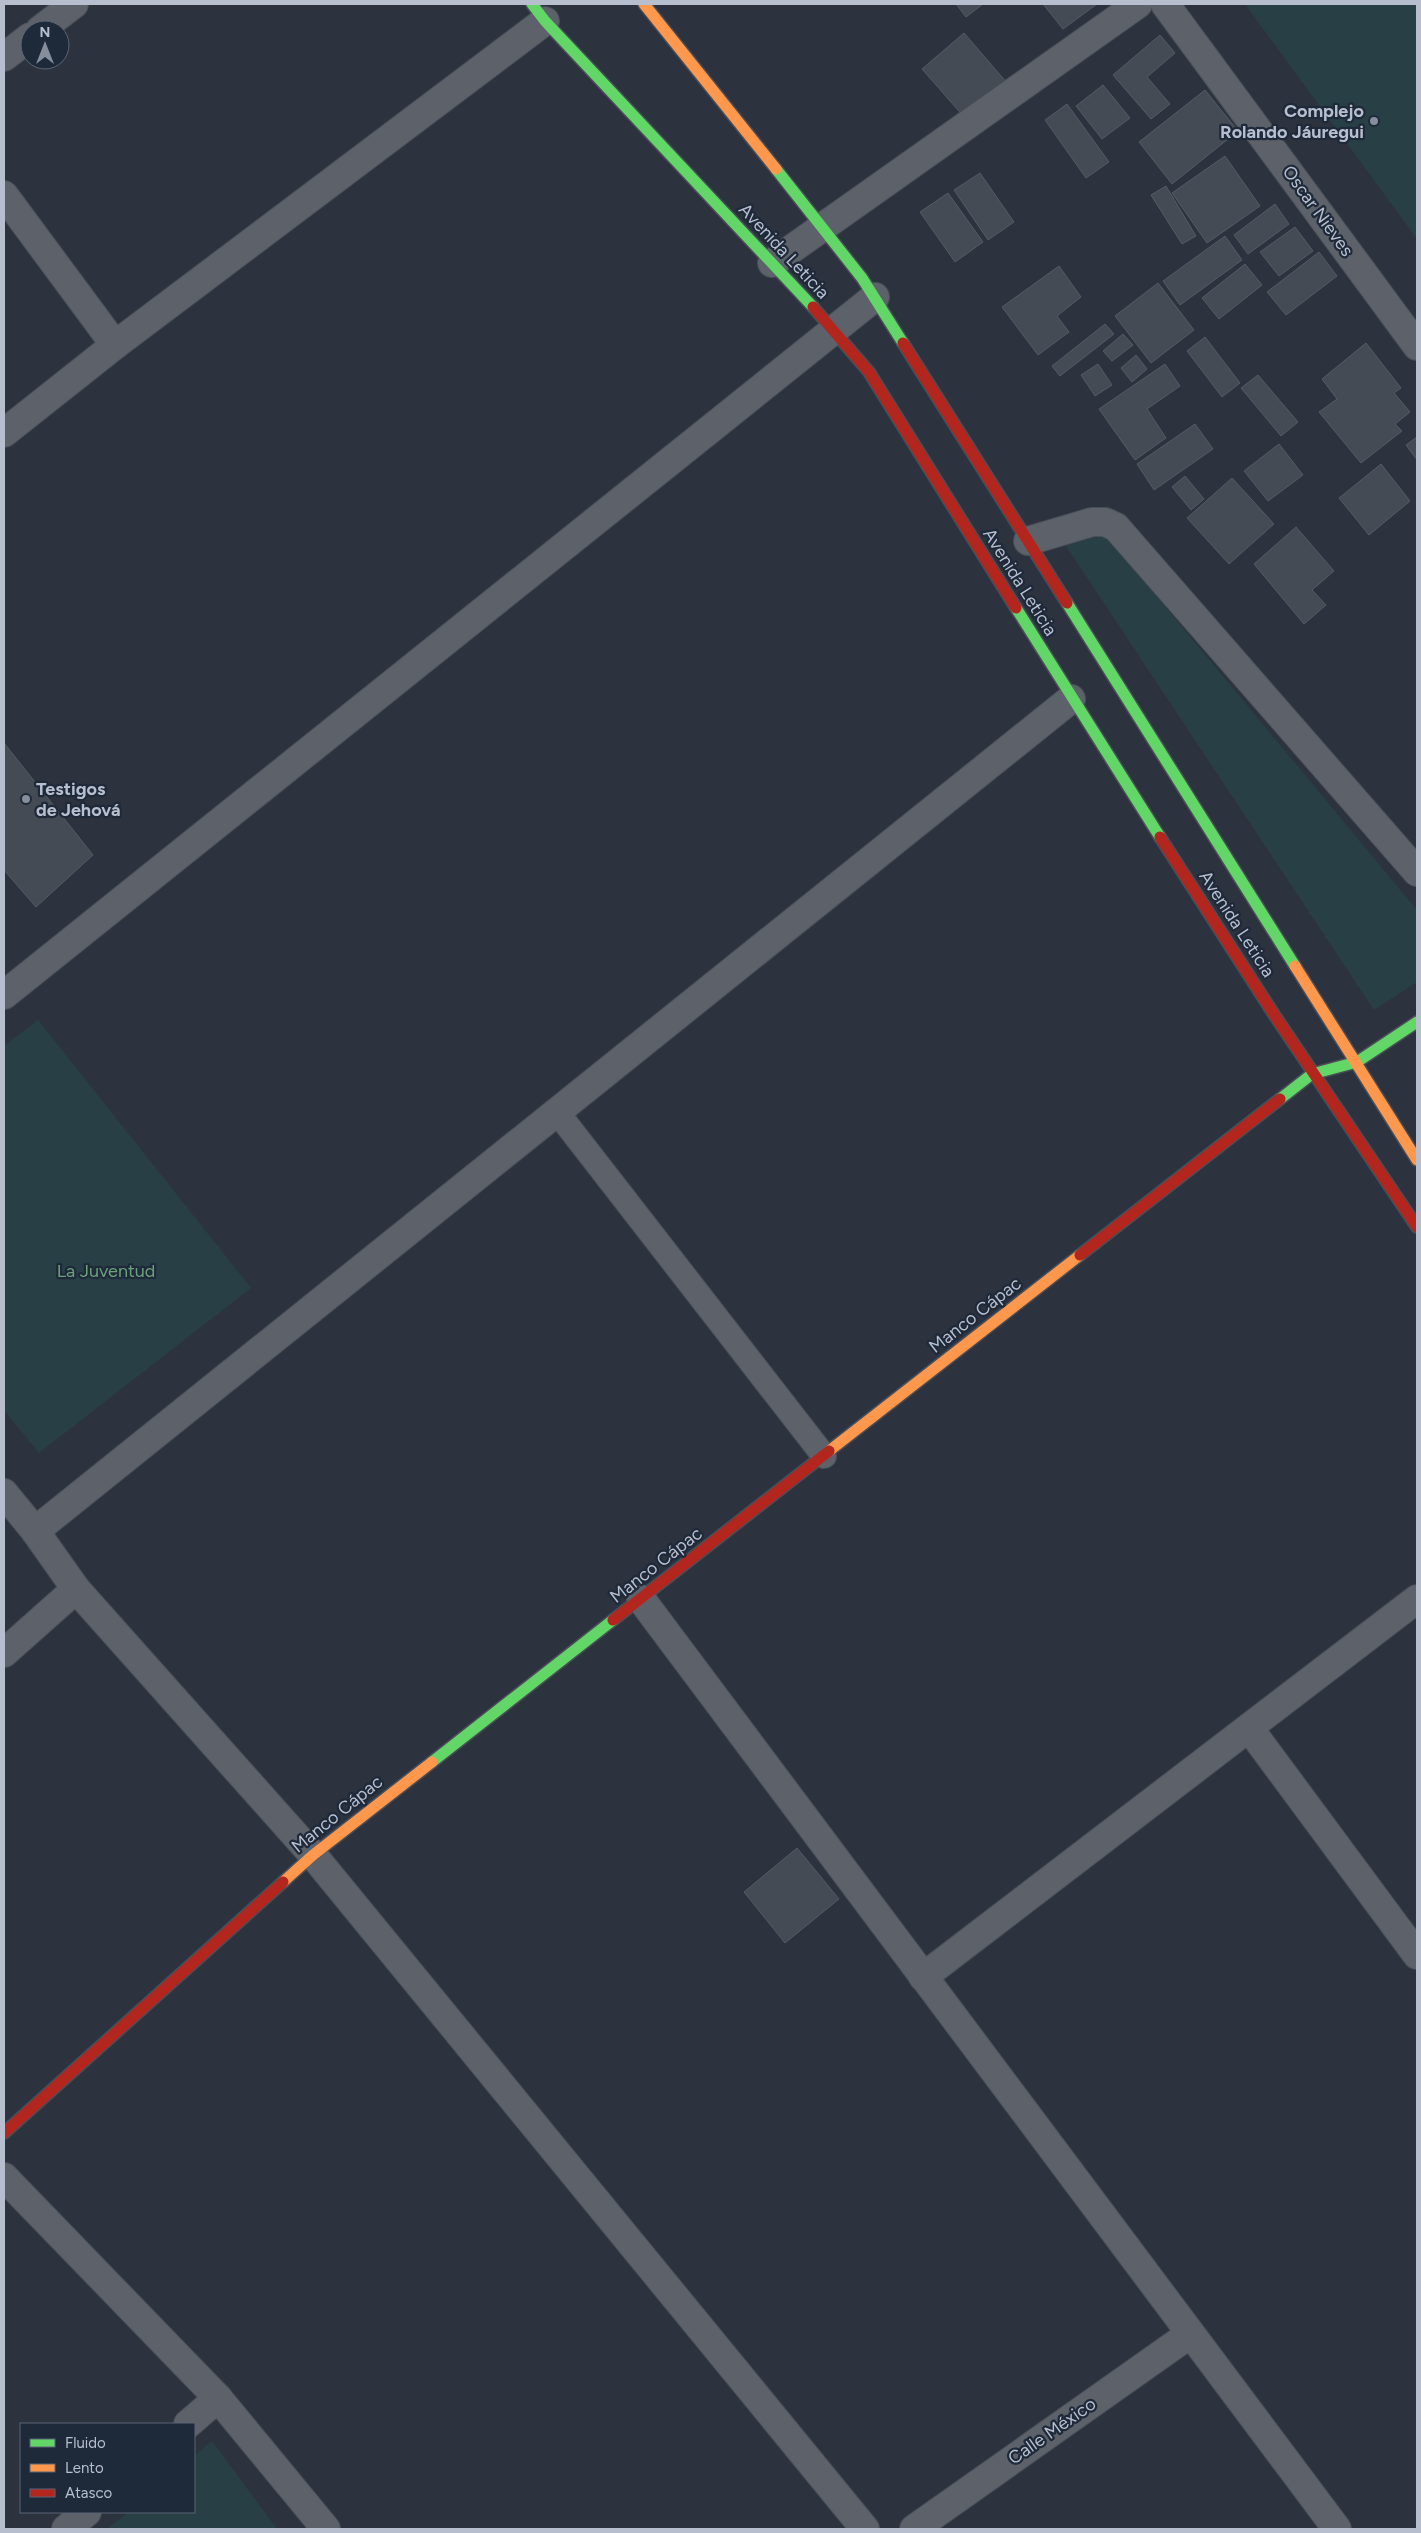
<svg xmlns="http://www.w3.org/2000/svg" width="1421" height="2533" font-family="Figtree,sans-serif">
  <rect width="100%" height="100%" fill="#2c333e"/>
  <g fill="#283f45">
    <polygon points="1245,4 1417,4 1417,239"/>
    <polygon points="1104,533 1417,910 1417,982 1374,1010 1066,546"/>
    <polygon points="38,1020 251,1288 39,1453 4,1410 4,1046"/>
    <polygon points="212,2441 277,2529 107,2529 128,2512 194,2512 194,2456"/>
  </g>
  <g fill="#454b54" stroke="#545b65">
    <polygon points="956,4 983,4 966,17"/>
    <polygon points="1043,4 1097,4 1063,29"/>
    <polygon points="964,33 1007,83 965,118 922,69"/>
    <polygon points="1160,35 1175,53 1147,77 1170,104 1151,119 1113,75"/>
    <polygon points="1103,85 1130,118 1102,139 1076,106"/>
    <polygon points="1205,90 1238,131 1172,184 1139,142"/>
    <polygon points="1067,104 1109,162 1086,178 1045,120"/>
    <polygon points="1225,156 1260,206 1207,243 1172,193"/>
    <polygon points="980,173 1014,222 988,240 954,190"/>
    <polygon points="1166,186 1196,236 1182,244 1151,195"/>
    <polygon points="948,193 983,242 955,262 920,212"/>
    <polygon points="1275,204 1289,224 1248,254 1234,235"/>
    <polygon points="1295,227 1313,251 1279,276 1260,252"/>
    <polygon points="1225,236 1242,260 1180,305 1163,281"/>
    <polygon points="1319,252 1337,276 1286,315 1267,292"/>
    <polygon points="1245,264 1262,285 1219,319 1202,298"/>
    <polygon points="1059,266 1081,297 1057,316 1069,332 1038,355 1002,307"/>
    <polygon points="1158,283 1194,330 1151,363 1115,316"/>
    <polygon points="1105,324 1114,334 1060,376 1052,366"/>
    <polygon points="1123,334 1133,345 1112,361 1103,351"/>
    <polygon points="1205,337 1240,383 1222,397 1187,351"/>
    <polygon points="1366,343 1401,388 1394,393 1410,412 1395,424 1402,431 1361,463 1319,412 1337,399 1322,379"/>
    <polygon points="1136,355 1147,369 1132,382 1121,368"/>
    <polygon points="1098,364 1112,385 1095,396 1081,375"/>
    <polygon points="1165,364 1180,386 1147,409 1166,438 1135,460 1099,409"/>
    <polygon points="1258,375 1298,422 1281,436 1241,388"/>
    <polygon points="1195,424 1213,449 1154,490 1137,464"/>
    <polygon points="1417,437 1417,460 1406,445"/>
    <polygon points="1279,444 1303,475 1268,501 1244,471"/>
    <polygon points="1381,464 1410,501 1369,535 1339,498"/>
    <polygon points="1185,476 1204,499 1191,510 1172,487"/>
    <polygon points="1232,478 1274,524 1229,564 1187,518"/>
    <polygon points="1296,527 1334,571 1312,590 1326,605 1304,624 1254,564"/>
    <polygon points="4,743 93,855 36,907 4,870"/>
    <polygon points="797,1848 839,1899 785,1943 744,1892"/>
  </g>
  <g fill="none" stroke-linecap="round" stroke-linejoin="round">
    <defs>
      <polyline id="lane" points="557,1112 824,1456"/>
      <g id="street">
        <polyline points="1165,4 1417,346"/>
        <polyline points="40,30 74,4"/>
        <polyline points="4,57 30,37"/>
        <polyline points="4,195 115,345"/>
        <polyline points="772,263 1138,4"/>
        <polyline points="4,433 115,345 545,21"/>
        <polyline points="1028,541 1092,522 1105,522 1116,527 1417,872"/>
        <polyline points="4,995 875,297"/>
        <polyline points="4,1493 35,1531 76,1589 313,1855 865,2529"/>
        <polyline points="35,1531 1071,699"/>
        <polyline points="641,1599 1337,2529"/>
        <polyline points="4,1653 76,1589"/>
        <polyline points="1249,1728 1417,1955"/>
        <polyline points="923,1977 1417,1599"/>
        <polyline points="4,2177 218,2398 326,2529"/>
        <polyline points="188,2424 218,2398"/>
        <polyline points="66,2529 87,2512"/>
        <polyline points="914,2529 1190,2334"/>
      </g>
      <g id="fast">
        <polyline points="532,4 545,21 813,307"/>
        <polyline points="776,169 862,278 903,343"/>
        <polyline points="1067,603 1295,966"/>
        <polyline points="1016,608 1160,837"/>
        <polyline points="1280,1099 1312,1074 1357,1062 1417,1022"/>
        <polyline points="432,1762 613,1620"/>
      </g>
      <g id="slow">
        <polyline points="644,4 776,169"/>
        <polyline points="1295,966 1417,1160"/>
        <polyline points="829,1451 1080,1255"/>
        <polyline points="283,1882 313,1855 432,1762"/>
      </g>
      <g id="jam">
        <polyline points="813,307 869,372 1016,608"/>
        <polyline points="903,343 1067,603"/>
        <polyline points="1160,837 1275,1016 1417,1227"/>
        <polyline points="1080,1255 1280,1099"/>
        <polyline points="613,1620 829,1451"/>
        <polyline points="4,2133 283,1882"/>
      </g>
    </defs>
    <use href="#lane" stroke="#494e57" stroke-width="26"/>
    <use href="#street" stroke="#494e57" stroke-width="30"/>
    <use href="#fast" stroke="#494e57" stroke-width="14"/>
    <use href="#slow" stroke="#494e57" stroke-width="14"/>
    <use href="#jam" stroke="#494e57" stroke-width="14"/>
    <use href="#lane" stroke="#5d626a" stroke-width="24"/>
    <use href="#street" stroke="#5d626a" stroke-width="28"/>
    <use href="#fast" stroke="#63d668" stroke-width="11"/>
    <use href="#slow" stroke="#ff974d" stroke-width="11"/>
    <use href="#jam" stroke="#b3261e" stroke-width="11"/>
  </g>
  <g fill="#868e9c" stroke="#1e293a" stroke-width="2">
    <circle cx="1374" cy="121" r="5"/>
    <circle cx="26" cy="799" r="5"/>
  </g>
  <g text-anchor="middle" dominant-baseline="central" stroke-width="4.5" stroke-linejoin="round" paint-order="stroke">
    <g font-size="18" font-weight="bold" fill="#b7bfce" stroke="#1e293a" text-anchor="end">
      <text x="1364" y="111">Complejo<tspan x="1364" dy="21">Rolando Jáuregui</tspan></text>
      <text x="36" y="789" text-anchor="start">Testigos<tspan x="36" dy="21">de Jehová</tspan></text>
    </g>
    <g font-size="18" fill="#b7bfce" stroke="#1e293a">
      <text transform="translate(1318 211) rotate(54)">Oscar Nieves</text>
      <text transform="translate(784 251) rotate(47)">Avenida Leticia</text>
      <text transform="translate(1020 582) rotate(58)">Avenida Leticia</text>
      <text transform="translate(1237 924) rotate(57)">Avenida Leticia</text>
      <text transform="translate(975 1315) rotate(-38)">Manco Cápac</text>
      <text transform="translate(656 1565) rotate(-38)">Manco Cápac</text>
      <text transform="translate(337 1814) rotate(-39)">Manco Cápac</text>
      <text transform="translate(1052 2431) rotate(-35)">Calle México</text>
    </g>
    <g font-size="18" fill="#6ca17a" stroke="#1e293a">
      <text x="106" y="1271">La Juventud</text>
    </g>
  </g>
  <rect width="1421" height="2533" fill="none" stroke="#b7bfce" stroke-width="10"/>
  <rect x="20" y="2423" width="175" height="90" fill="#1e293a" stroke="#5b6575"/>
  <rect x="30" y="2439" width="25" height="8" fill="#63d668" stroke="#5b6575"/>
  <text x="65" y="2448" font-size="15" fill="#b7bfce">Fluido</text>
  <rect x="30" y="2464" width="25" height="8" fill="#ff974d" stroke="#5b6575"/>
  <text x="65" y="2473" font-size="15" fill="#b7bfce">Lento</text>
  <rect x="30" y="2489" width="25" height="8" fill="#b3261e" stroke="#5b6575"/>
  <text x="65" y="2498" font-size="15" fill="#b7bfce">Atasco</text>
  <g transform="translate(45 45)"><circle r="24" fill="#1e293a" stroke="#5b6575"/>
  <path d="M0-4L9 19L0 12L-9 19Z" fill="#868e9c"/>
  <text y="-8" font-size="14" font-weight="bold" text-anchor="middle" fill="#b7bfce">N</text>
  </g>
</svg>
